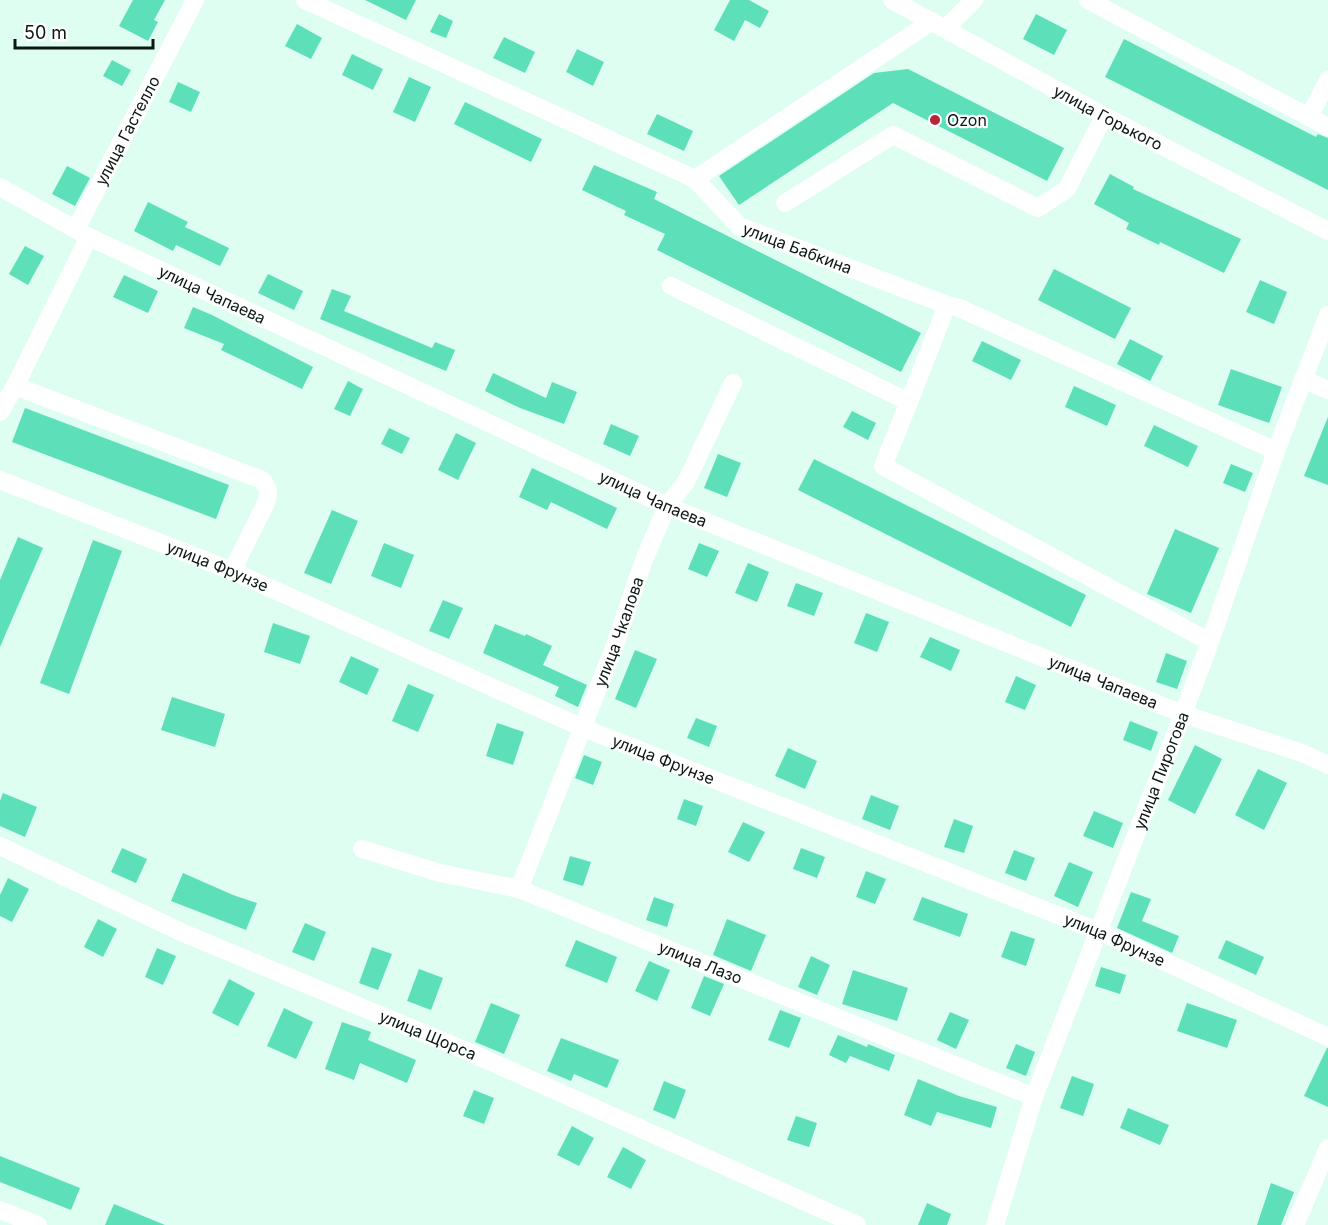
<svg xmlns="http://www.w3.org/2000/svg" width="1328" height="1225" font-family="Inter,sans-serif">
  <rect width="100%" height="100%" fill="#defef2"/>
  <g fill="#5de0b9">
    <polygon points="133,0 165,0 154,20 158,22 148,41 119,26"/>
    <polygon points="365,0 416,0 406,20"/>
    <polygon points="730,0 749,0 769,11 760,28 745,20 734,41 714,30"/>
    <polygon points="439,14 453,21 446,38 430,32"/>
    <polygon points="1036,14 1067,30 1054,55 1023,39"/>
    <polygon points="297,24 322,38 311,59 285,46"/>
    <polygon points="504,37 535,52 525,73 493,58"/>
    <polygon points="1124,39 1316,137 1318,134 1328,138 1328,190 1105,77"/>
    <polygon points="577,49 604,62 593,86 566,72"/>
    <polygon points="352,54 383,69 373,90 342,75"/>
    <polygon points="112,60 131,70 122,86 103,76"/>
    <polygon points="908,69 1064,148 1047,181 893,103 739,205 719,176 874,73"/>
    <polygon points="409,77 431,87 415,122 393,112"/>
    <polygon points="178,82 200,92 191,112 169,102"/>
    <polygon points="465,102 542,139 531,162 454,124"/>
    <polygon points="657,114 693,131 684,151 647,134"/>
    <polygon points="594,165 657,192 654,199 921,333 901,372 657,250 665,234 624,215 626,211 582,190"/>
    <polygon points="67,166 90,178 75,206 52,194"/>
    <polygon points="1110,174 1134,187 1133,189 1241,239 1224,273 1160,242 1159,245 1126,229 1129,223 1094,204"/>
    <polygon points="148,202 188,222 185,227 229,248 220,266 176,245 173,251 134,231"/>
    <polygon points="25,246 44,256 28,285 9,274"/>
    <polygon points="1054,269 1131,308 1115,339 1038,300"/>
    <polygon points="268,274 303,291 294,310 258,293"/>
    <polygon points="124,275 158,291 148,313 113,297"/>
    <polygon points="1260,280 1287,292 1274,324 1246,312"/>
    <polygon points="332,289 351,296 344,311 432,348 435,342 455,350 446,371 320,319"/>
    <polygon points="193,307 212,315 313,367 302,389 221,350 224,344 184,328"/>
    <polygon points="1130,339 1163,356 1150,381 1117,364"/>
    <polygon points="982,341 1021,360 1011,380 972,361"/>
    <polygon points="1231,369 1282,387 1269,423 1218,405"/>
    <polygon points="493,373 546,398 552,382 577,392 564,424 520,408 485,391"/>
    <polygon points="348,381 363,389 350,416 334,409"/>
    <polygon points="1074,386 1116,405 1107,426 1065,407"/>
    <polygon points="25,408 229,485 216,519 12,442"/>
    <polygon points="852,411 876,423 868,440 843,427"/>
    <polygon points="1328,417 1328,485 1304,476"/>
    <polygon points="611,424 639,436 630,456 603,444"/>
    <polygon points="1154,425 1198,446 1188,467 1144,446"/>
    <polygon points="389,428 410,438 402,454 381,444"/>
    <polygon points="456,433 476,443 458,480 438,470"/>
    <polygon points="718,454 741,463 727,497 704,488"/>
    <polygon points="814,459 1086,595 1071,627 798,490"/>
    <polygon points="1231,464 1253,473 1245,492 1223,483"/>
    <polygon points="532,468 617,508 607,529 551,502 547,510 519,497"/>
    <polygon points="332,510 358,521 331,584 304,573"/>
    <polygon points="1175,529 1219,548 1191,613 1147,594"/>
    <polygon points="18,537 43,548 0,647 0,580"/>
    <polygon points="93,540 122,551 69,694 40,683"/>
    <polygon points="384,543 414,555 401,588 371,576"/>
    <polygon points="699,543 719,551 707,577 688,569"/>
    <polygon points="748,563 769,572 757,602 735,593"/>
    <polygon points="796,583 823,593 814,616 787,606"/>
    <polygon points="443,600 463,608 449,639 429,631"/>
    <polygon points="866,613 889,622 877,652 854,643"/>
    <polygon points="273,623 310,636 300,664 264,652"/>
    <polygon points="495,624 525,636 526,634 552,646 543,665 587,685 578,707 555,696 559,687 483,653"/>
    <polygon points="930,637 960,650 951,671 920,657"/>
    <polygon points="635,650 657,659 636,708 615,699"/>
    <polygon points="1166,653 1187,661 1177,689 1156,682"/>
    <polygon points="351,656 379,669 367,695 339,682"/>
    <polygon points="1016,676 1036,685 1025,710 1005,702"/>
    <polygon points="408,684 434,695 418,732 392,721"/>
    <polygon points="172,697 225,714 215,747 161,730"/>
    <polygon points="696,718 717,726 709,747 687,738"/>
    <polygon points="1130,721 1158,732 1151,751 1123,740"/>
    <polygon points="497,723 524,732 513,765 486,756"/>
    <polygon points="1195,745 1222,759 1195,814 1168,800"/>
    <polygon points="788,748 817,761 805,789 775,776"/>
    <polygon points="584,755 602,762 593,785 575,778"/>
    <polygon points="1258,769 1287,783 1264,830 1235,815"/>
    <polygon points="3,793 37,807 25,837 0,826 0,801"/>
    <polygon points="871,795 899,806 890,830 862,819"/>
    <polygon points="684,799 703,806 696,826 677,819"/>
    <polygon points="1094,811 1123,823 1113,848 1083,836"/>
    <polygon points="954,819 973,826 964,853 944,847"/>
    <polygon points="743,822 765,832 749,862 728,852"/>
    <polygon points="122,848 147,859 136,883 111,872"/>
    <polygon points="801,848 825,857 817,878 793,869"/>
    <polygon points="1014,850 1035,858 1026,881 1005,873"/>
    <polygon points="570,856 591,862 583,886 563,880"/>
    <polygon points="1069,862 1093,872 1078,907 1054,896"/>
    <polygon points="866,871 886,879 875,904 856,897"/>
    <polygon points="183,873 233,895 257,903 246,930 171,901"/>
    <polygon points="8,878 29,889 12,922 0,916 0,895"/>
    <polygon points="1131,892 1151,899 1142,921 1179,936 1172,953 1117,928"/>
    <polygon points="654,897 674,904 667,927 646,920"/>
    <polygon points="922,897 968,914 960,937 913,920"/>
    <polygon points="98,919 117,929 103,957 84,947"/>
    <polygon points="727,919 766,935 751,971 713,955"/>
    <polygon points="305,923 326,932 314,961 292,952"/>
    <polygon points="1011,931 1035,939 1026,966 1001,957"/>
    <polygon points="576,940 617,957 607,983 565,966"/>
    <polygon points="1226,940 1264,957 1256,975 1218,958"/>
    <polygon points="372,947 392,954 378,990 359,983"/>
    <polygon points="157,948 176,956 163,985 145,977"/>
    <polygon points="811,956 830,965 817,995 798,987"/>
    <polygon points="649,961 670,970 657,1001 635,991"/>
    <polygon points="1101,967 1126,975 1120,994 1095,986"/>
    <polygon points="419,969 443,978 431,1010 407,1001"/>
    <polygon points="853,970 908,988 897,1021 842,1004"/>
    <polygon points="704,976 724,984 710,1016 691,1008"/>
    <polygon points="229,979 255,993 238,1026 212,1013"/>
    <polygon points="491,1003 520,1015 504,1054 475,1042"/>
    <polygon points="1187,1003 1237,1020 1227,1048 1177,1031"/>
    <polygon points="284,1008 313,1022 296,1059 267,1046"/>
    <polygon points="780,1010 801,1018 789,1048 768,1040"/>
    <polygon points="950,1012 969,1020 956,1049 937,1040"/>
    <polygon points="342,1022 371,1032 368,1040 416,1060 407,1083 360,1063 354,1080 325,1069"/>
    <polygon points="838,1035 867,1047 868,1044 895,1055 889,1071 850,1056 846,1063 829,1055"/>
    <polygon points="561,1038 619,1060 607,1088 574,1074 571,1081 547,1071"/>
    <polygon points="1016,1044 1035,1052 1026,1076 1006,1068"/>
    <polygon points="1327,1048 1328,1048 1328,1107 1304,1096"/>
    <polygon points="1072,1076 1094,1084 1083,1116 1060,1108"/>
    <polygon points="918,1079 959,1096 997,1107 991,1128 937,1112 931,1126 904,1115"/>
    <polygon points="664,1081 686,1090 675,1119 653,1110"/>
    <polygon points="474,1090 494,1098 484,1124 463,1116"/>
    <polygon points="1128,1108 1169,1125 1160,1145 1120,1128"/>
    <polygon points="796,1116 817,1123 809,1147 787,1140"/>
    <polygon points="572,1126 594,1138 579,1166 557,1155"/>
    <polygon points="623,1147 646,1160 631,1189 607,1177"/>
    <polygon points="0,1156 80,1188 71,1210 0,1182"/>
    <polygon points="1271,1183 1294,1192 1281,1225 1257,1225"/>
    <polygon points="927,1203 951,1214 947,1225 918,1225"/>
    <polygon points="114,1204 165,1225 105,1225"/>
  </g>
  <g fill="none" stroke-linecap="round" stroke-linejoin="round">
    <g stroke="#fff" stroke-width="18">
      <path id="s1" d="M305,0l390,179 44,47 208,79 10,2 319,144"/>
      <path id="s2" d="M892,0l212,116 224,115"/>
      <polyline points="1088,0 1328,127"/>
      <polyline points="946,28 974,0"/>
      <polyline points="1309,117 1328,80"/>
      <polyline points="695,179 932,21"/>
      <path id="s3" d="M0,187l89,50 578,269 516,208 122,40 23,11"/>
      <polyline points="785,203 893,135 1038,208 1067,189 1104,116"/>
      <path id="s4" d="M76,229l119,-229"/>
      <polyline points="671,286 909,402 947,305"/>
      <polyline points="1303,379 1328,390"/>
      <path d="M15,386l247,94c7,8 7,13 4,23l-34,68"/>
      <polyline points="909,402 883,466 1210,642"/>
      <polyline points="0,412 15,386 89,237"/>
      <path id="s5" d="M0,480l232,91 349,156 517,204 230,106"/>
      <path id="s6" d="M0,846l181,86 288,120 388,173"/>
      <path id="s7" d="M362,849l78,24 79,16 515,208"/>
      <path id="s8" d="M519,889l96,-244 29,-85 23,-54 19,-24 47,-99"/>
      <polyline points="0,1210 38,1225"/>
      <path id="s9" d="M995,1225l39,-128 149,-383 27,-72 66,-191 52,-136"/>
      <polyline points="1295,1225 1328,1148"/>
    </g>
  </g>
  <circle fill="#b72637" stroke="#fff" stroke-width="2" cx="935" cy="120" r="6"/>
  <g text-anchor="middle" dominant-baseline="central" stroke-width="4.5" stroke-linejoin="round" paint-order="stroke">
    <g font-size="16" fill="#0b1713" stroke="#fff">
      <text stroke="none"><textPath href="#s2" startOffset="246">улица Горького</textPath></text>
      <text stroke="none"><textPath href="#s4" startOffset="111">улица Гастелло</textPath></text>
      <text stroke="none"><textPath href="#s1" startOffset="556">улица Бабкина</textPath></text>
      <text stroke="none"><textPath href="#s3" startOffset="238">улица Чапаева</textPath></text>
      <text stroke="none"><textPath href="#s3" startOffset="724">улица Чапаева</textPath></text>
      <text stroke="none"><textPath href="#s5" startOffset="234">улица Фрунзе</textPath></text>
      <text stroke="none"><textPath href="#s8" startOffset="276">улица Чкалова</textPath></text>
      <text stroke="none"><textPath href="#s3" startOffset="1210">улица Чапаева</textPath></text>
      <text stroke="none"><textPath href="#s5" startOffset="720">улица Фрунзе</textPath></text>
      <text stroke="none"><textPath href="#s9" startOffset="484">улица Пирогова</textPath></text>
      <text stroke="none"><textPath href="#s5" startOffset="1206">улица Фрунзе</textPath></text>
      <text stroke="none"><textPath href="#s7" startOffset="358">улица Лазо</textPath></text>
      <text stroke="none"><textPath href="#s6" startOffset="468">улица Щорса</textPath></text>
    </g>
    <g font-size="16" fill="#0b1713" stroke="#fff" text-anchor="start">
      <text x="947" y="120">Ozon</text>
    </g>
  </g>
  <path d="M15 39v9h138v-9" fill="none" stroke="#0b1713" stroke-width="3"/>
  <text x="24" y="39" font-size="18" fill="#0b1713" stroke="#ffffff" stroke-width="4.5" paint-order="stroke">50 m</text>
</svg>
